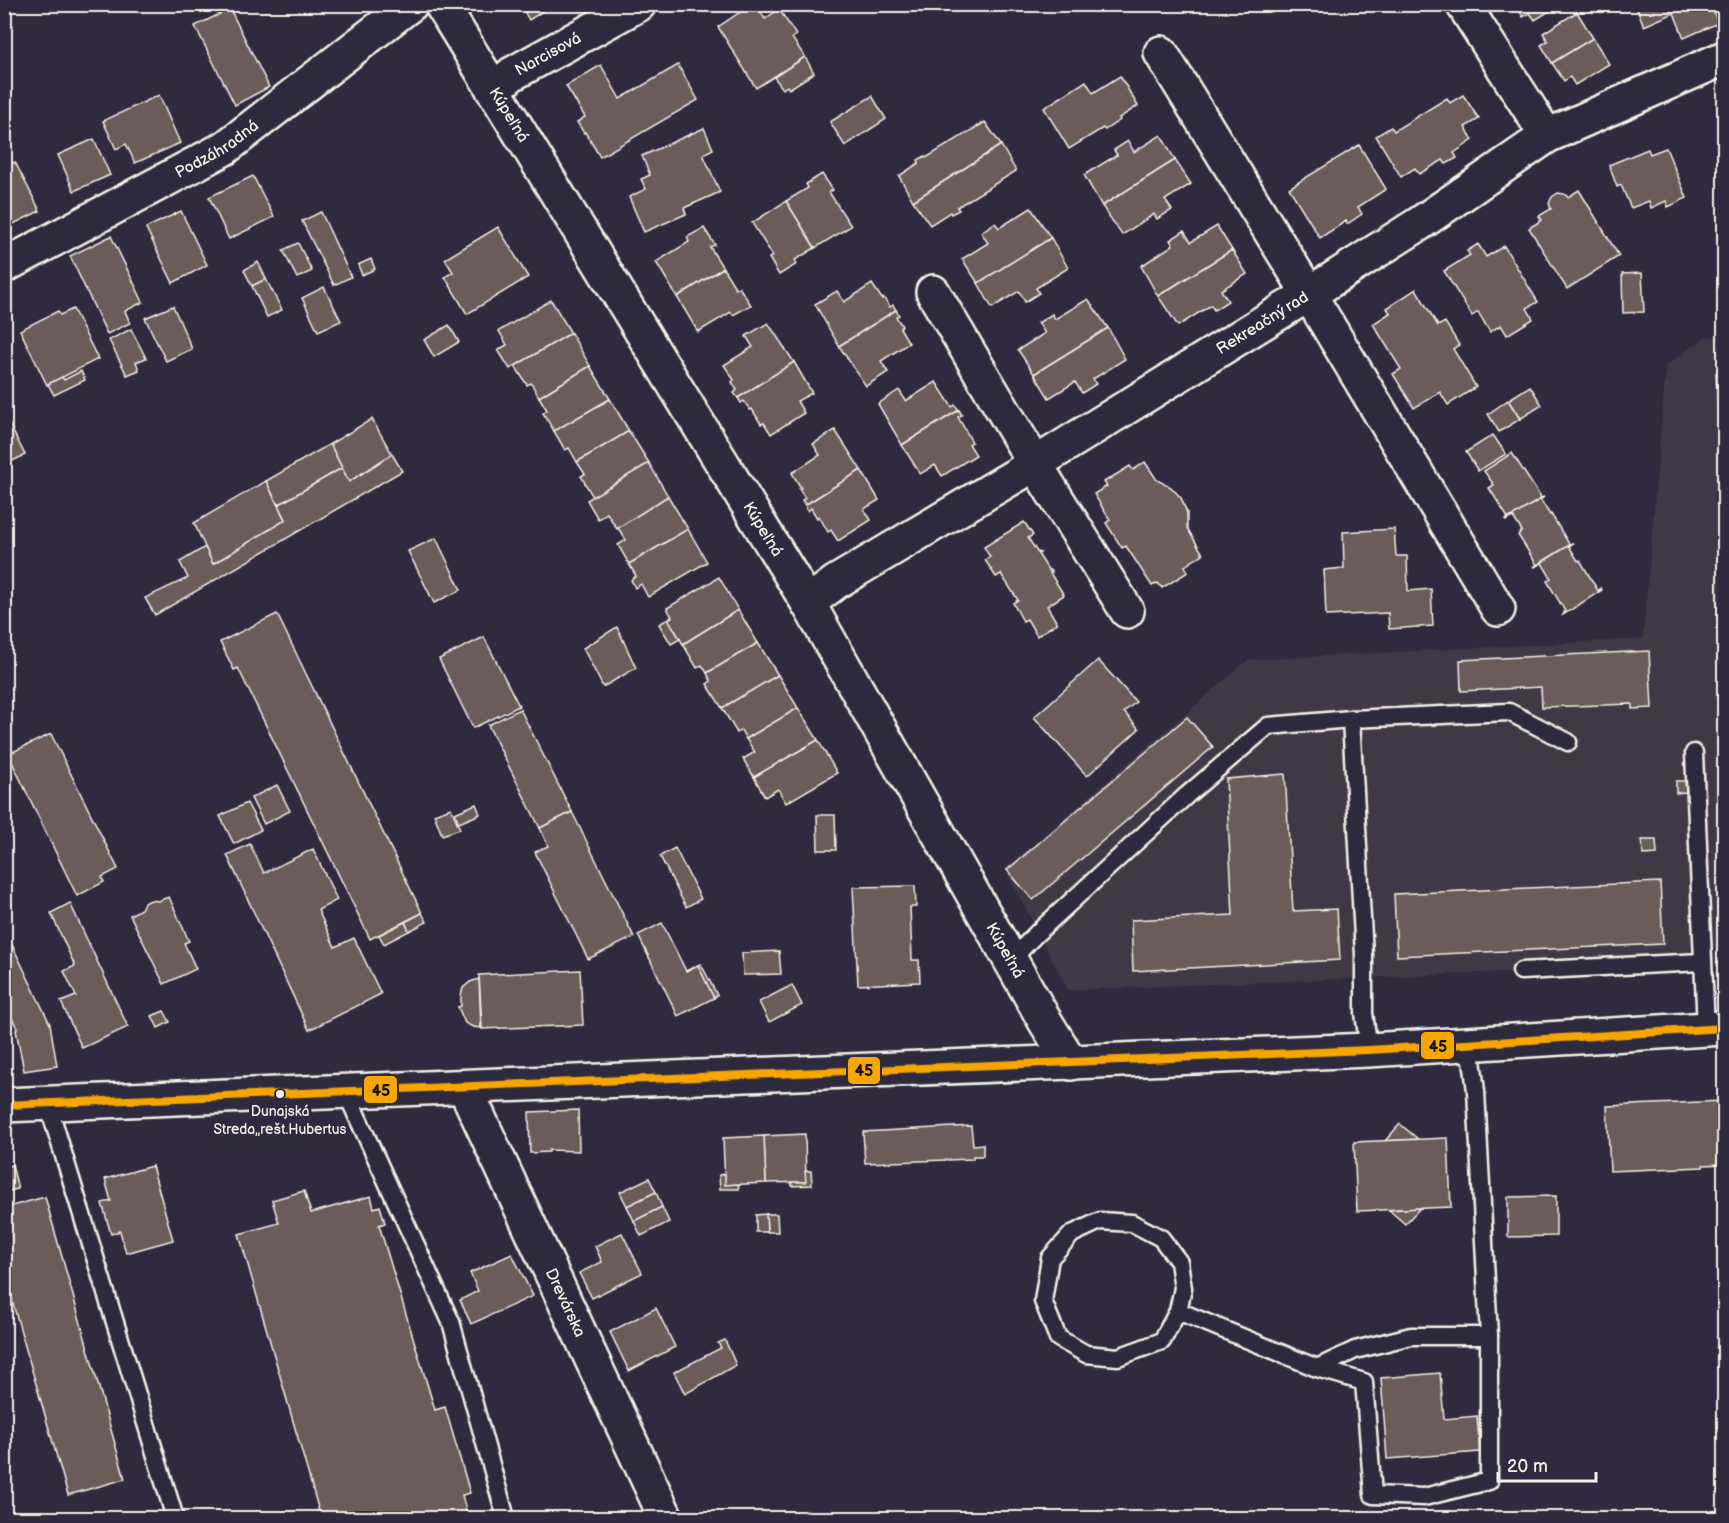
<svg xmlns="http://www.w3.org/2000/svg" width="1729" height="1523" font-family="'Balsamiq Sans',sans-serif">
  <rect width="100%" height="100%" fill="#2f2a3d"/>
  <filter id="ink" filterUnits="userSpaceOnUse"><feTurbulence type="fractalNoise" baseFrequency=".0167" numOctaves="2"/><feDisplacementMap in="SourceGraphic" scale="12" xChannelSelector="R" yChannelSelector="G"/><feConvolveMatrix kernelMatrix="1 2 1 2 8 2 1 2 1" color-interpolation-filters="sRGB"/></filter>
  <g filter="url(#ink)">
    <polygon fill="#413945" points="1724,335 1724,963 1068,990 1005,869 1248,660 1643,639 1666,366 1705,337"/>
    <g fill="#6a5b58" stroke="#f4f1e8" stroke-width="1.5">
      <polygon points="520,4 554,4 529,20"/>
      <polygon points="752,4 756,4 765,19 779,9 796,35 792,38 805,57 756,88 718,27"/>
      <polygon points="1516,4 1561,4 1535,20 1530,13 1523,17"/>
      <polygon points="1631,4 1710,4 1718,23 1684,38 1674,13 1644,26 1636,6 1632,8"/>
      <polygon points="230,9 269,87 235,105 195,26"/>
      <polygon points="1577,12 1593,38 1552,63 1541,45 1548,41 1543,33"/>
      <polygon points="1593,38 1609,64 1575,85 1570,77 1564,81 1552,63"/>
      <polygon points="805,57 814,73 789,89 787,86 783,89 774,77"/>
      <polygon points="601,65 620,99 678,65 698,100 600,157 585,132 584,133 577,122 585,117 566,86"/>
      <polygon points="1120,76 1138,106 1119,118 1120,120 1105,130 1103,128 1069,149 1044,108 1086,81 1093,93"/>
      <polygon points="159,95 180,143 135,163 126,144 116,149 103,121"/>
      <polygon points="1463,95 1479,119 1465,127 1473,140 1454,153 1457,158 1446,164 1443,160 1419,174 1415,168 1401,177 1376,136 1391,127 1394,131 1447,98 1450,103"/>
      <polygon points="872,96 886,119 845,146 830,122"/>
      <polygon points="985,122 1001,145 913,201 899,176 919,163 918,160 925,156 926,158"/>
      <polygon points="704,128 713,149 703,154 720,192 684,208 686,214 644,232 629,197 646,189 641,179 650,175 642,156"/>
      <polygon points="1161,135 1175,160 1102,206 1084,175 1117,155 1114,150 1128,141 1134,152"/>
      <polygon points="94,139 110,175 74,191 58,155"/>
      <polygon points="1001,145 1016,171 957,207 959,210 951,214 950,212 930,225 913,201"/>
      <polygon points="1359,145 1386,189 1358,207 1362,214 1347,224 1346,221 1320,238 1289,188"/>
      <polygon points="1666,148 1687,198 1668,207 1666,201 1651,208 1649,201 1631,208 1621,185 1617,187 1609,165 1648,149 1650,154"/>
      <polygon points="1175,160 1191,184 1165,200 1172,210 1157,219 1154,214 1122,235 1102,206"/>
      <polygon points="15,162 40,211 5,228 4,167"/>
      <polygon points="822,174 833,190 829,192 851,226 815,248 786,201 808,188 806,184"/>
      <polygon points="253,176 274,217 229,239 209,197"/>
      <polygon points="1579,190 1619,256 1567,289 1529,228 1542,220 1539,216 1551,209 1549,203 1552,197 1558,193 1564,194 1568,197"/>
      <polygon points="786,201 815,248 795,260 797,264 779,275 769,258 773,256 752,223"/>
      <polygon points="1031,208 1051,238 978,283 962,259 988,243 981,232 995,223 999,228"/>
      <polygon points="181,211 207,265 173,283 146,228"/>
      <polygon points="321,212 351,277 334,285 302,221"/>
      <polygon points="1217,226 1232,250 1158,296 1141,266 1173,245 1170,240 1184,231 1191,242"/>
      <polygon points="498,227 528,277 467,314 445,277 453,272 445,259"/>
      <polygon points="704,228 715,245 710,247 723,268 677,297 656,262 689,242 687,237"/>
      <polygon points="111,236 143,302 125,311 130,323 107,334 70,256"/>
      <polygon points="1051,238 1068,268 1036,288 1039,293 1025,302 1019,291 992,308 978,283"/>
      <polygon points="298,243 312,271 297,278 283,250"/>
      <polygon points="1478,244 1486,257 1504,246 1538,302 1527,308 1533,319 1507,335 1501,325 1490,332 1478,312 1472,316 1444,271 1470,255 1467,251"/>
      <polygon points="1232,250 1247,274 1221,290 1228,301 1214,310 1211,305 1178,326 1158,296"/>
      <polygon points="371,259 375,269 362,275 358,265"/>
      <polygon points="258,262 266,279 252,286 244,270"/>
      <polygon points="723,268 736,289 739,287 751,305 733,315 731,312 698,332 677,297"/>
      <polygon points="1642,273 1644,312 1623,313 1622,274"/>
      <polygon points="266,279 282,310 267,317 252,286"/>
      <polygon points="872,284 882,299 884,298 890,307 893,305 896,310 839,346 815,304 837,291 844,302"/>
      <polygon points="324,287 341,321 318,331 302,298"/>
      <polygon points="1416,289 1438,326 1445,322 1459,345 1453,349 1476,387 1448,405 1440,392 1414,408 1393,374 1401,369 1373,324 1390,313 1387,308"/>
      <polygon points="1088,299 1108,328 1034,374 1018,350 1045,333 1038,323 1052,314 1055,319"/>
      <polygon points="551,300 571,333 510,369 498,350 507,345 499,331"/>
      <polygon points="173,306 192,349 166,361 145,318"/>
      <polygon points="73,309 98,359 47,385 20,330 58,311 60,315"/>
      <polygon points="896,310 899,315 896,317 902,326 900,328 909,343 881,361 888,372 866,386 839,346"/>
      <polygon points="768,323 794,362 738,398 734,393 737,390 732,382 734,380 724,365 753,347 746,336"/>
      <polygon points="449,325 459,342 434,357 424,340"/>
      <polygon points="1108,328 1125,359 1093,379 1096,384 1082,393 1075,382 1049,398 1034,374"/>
      <polygon points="131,329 146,358 136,362 139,370 127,375 109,340"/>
      <polygon points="571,333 590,366 539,397 531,383 527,385 515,366"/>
      <polygon points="794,362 812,393 797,401 804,413 771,434 764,423 761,424 752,409 750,410 744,401 741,403 738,398"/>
      <polygon points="590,366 610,399 554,431 543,413 547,410 539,397"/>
      <polygon points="81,371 85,380 54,395 48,384 62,377 64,380"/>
      <polygon points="1724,372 1724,446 1720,446 1716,373"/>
      <polygon points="936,382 952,407 955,405 959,410 902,445 878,404 899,390 906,401"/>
      <polygon points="1530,386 1542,405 1520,419 1508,400"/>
      <polygon points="610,399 629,431 577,462 569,448 565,450 554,431"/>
      <polygon points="1508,400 1520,419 1499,432 1488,414"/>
      <polygon points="959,410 962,415 958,417 972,442 969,444 976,455 942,476 935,465 920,474 902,445"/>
      <polygon points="4,414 25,455 4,465"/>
      <polygon points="372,419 392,454 349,482 330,444"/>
      <polygon points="835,430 861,470 805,505 802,500 805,498 799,489 801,488 792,473 820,455 813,444"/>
      <polygon points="629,431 649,463 593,497 581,476 585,474 577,462"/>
      <polygon points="1493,435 1506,454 1478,471 1466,452"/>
      <polygon points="330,444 342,468 278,505 266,481"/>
      <polygon points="1512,453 1541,498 1544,497 1505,521 1508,518 1489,488 1494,485 1484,471"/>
      <polygon points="392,454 402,471 155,615 145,598 188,578 180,562 205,547 213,564 285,520 278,505 342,468 349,482"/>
      <polygon points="1145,462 1157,480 1171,487 1181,498 1187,513 1187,528 1203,554 1185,566 1188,572 1162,588 1158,583 1152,586 1126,546 1122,548 1106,523 1110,520 1094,494 1107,486 1104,482 1130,466 1133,470"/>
      <polygon points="649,463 668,496 617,529 607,513 598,519 587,500"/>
      <polygon points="861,470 879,500 864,509 871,520 838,541 831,530 828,532 819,516 817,518 811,508 808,511 805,505"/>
      <polygon points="266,481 285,520 213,564 194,523"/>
      <polygon points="668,496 688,529 629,564 618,545 626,540 618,528"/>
      <polygon points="1544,497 1540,499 1550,515 1551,514 1569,544 1573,543 1534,567 1537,565 1518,535 1522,531 1513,517 1505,521"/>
      <polygon points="1024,522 1033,535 1028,538 1037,552 1040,553 1038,554 1049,571 1050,570 1052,572 1050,573 1064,595 1047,606 1057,623 1037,636 1027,619 1023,621 1013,603 1018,600 1001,574 996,577 985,560 990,557 984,547"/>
      <polygon points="688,529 707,562 648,597 641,584 635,588 631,580 636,576 629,564"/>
      <polygon points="1394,529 1396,556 1407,556 1408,591 1431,589 1433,626 1389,629 1388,613 1326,616 1324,570 1344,568 1343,532"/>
      <polygon points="436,538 461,590 434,603 408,551"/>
      <polygon points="1573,543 1569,546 1578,561 1580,560 1598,591 1601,588 1602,590 1563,615 1565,611 1547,581 1551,578 1542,563 1534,567"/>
      <polygon points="719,577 738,610 683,644 668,619 672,617 667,608"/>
      <polygon points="738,610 758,643 707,673 702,665 697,668 683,644"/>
      <polygon points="277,614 422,913 370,939 238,668 234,670 220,642"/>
      <polygon points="668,619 680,639 671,644 659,624"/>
      <polygon points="1724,622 1724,668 1722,668 1721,623"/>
      <polygon points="617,627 636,668 603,687 583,648"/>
      <polygon points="484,637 519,706 473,728 439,659"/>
      <polygon points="758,643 778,675 722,708 707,684 711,681 707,673"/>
      <polygon points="1649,651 1652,708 1632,709 1632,704 1542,707 1541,687 1461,691 1460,660"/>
      <polygon points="1098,660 1136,702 1124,712 1139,729 1087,776 1034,717"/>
      <polygon points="778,675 798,708 746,739 741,730 737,733 722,708"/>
      <polygon points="798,708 818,740 754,777 743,759 755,752 746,739"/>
      <polygon points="520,709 572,812 540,828 488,725"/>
      <polygon points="1187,717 1213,747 1033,900 1007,870"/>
      <polygon points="51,734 118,869 102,877 104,882 77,896 8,754"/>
      <polygon points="818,740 837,773 786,803 778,789 765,797 754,777"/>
      <polygon points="1285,774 1293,911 1337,909 1340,960 1133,971 1131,920 1233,915 1226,779"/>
      <polygon points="1676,781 1685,781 1686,792 1676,793"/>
      <polygon points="277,785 290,811 264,824 251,798"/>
      <polygon points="247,803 261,830 234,844 220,816"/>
      <polygon points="476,804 480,814 459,823 455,813"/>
      <polygon points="451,808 460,829 442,835 434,814"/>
      <polygon points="572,812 634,937 588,959 535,852 548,846 540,828"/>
      <polygon points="817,815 835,815 836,850 818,850"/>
      <polygon points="1642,840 1656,840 1657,854 1643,855"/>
      <polygon points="250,844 264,873 313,849 337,900 318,910 335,947 354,938 381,994 309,1030 227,855"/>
      <polygon points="675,848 701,899 686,907 660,856"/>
      <polygon points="1660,882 1663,944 1397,956 1394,894"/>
      <polygon points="915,886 916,907 910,907 912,960 919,960 920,982 858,985 853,887"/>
      <polygon points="169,897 189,941 184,943 196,969 164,984 130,915 141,909 144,903 151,900 158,901"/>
      <polygon points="70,903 128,1027 82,1048 61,1002 76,996 64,971 75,966 51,913"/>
      <polygon points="422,913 427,922 409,931 405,922"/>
      <polygon points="405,922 409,931 384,944 379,935"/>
      <polygon points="662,923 686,971 698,965 714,998 678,1016 638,935"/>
      <polygon points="4,928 50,1024 57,1066 24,1071 16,1030 17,1028 4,1002"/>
      <polygon points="779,951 781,974 743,975 742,953"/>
      <polygon points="701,964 717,995 714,998 698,965"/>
      <polygon points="580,970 583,1025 482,1029 479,975"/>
      <polygon points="479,979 481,1028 473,1027 465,1023 458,1007 461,1006 461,995 463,988 470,982"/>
      <polygon points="792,985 802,1005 769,1022 759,1002"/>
      <polygon points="164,1011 170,1022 158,1028 152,1016"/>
      <polygon points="1724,1101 1724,1164 1703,1165 1703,1167 1610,1171 1607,1106"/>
      <polygon points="578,1110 579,1151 549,1150 549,1152 530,1153 529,1112"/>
      <polygon points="1400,1124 1418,1139 1385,1141"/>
      <polygon points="971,1126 973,1145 983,1144 983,1156 973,1156 973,1159 865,1163 863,1132"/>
      <polygon points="805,1134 806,1182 766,1183 764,1136"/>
      <polygon points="764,1136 766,1183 725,1185 723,1138"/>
      <polygon points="1448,1138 1451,1207 1357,1211 1354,1142"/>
      <polygon points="12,1165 18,1189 4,1192 4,1167"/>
      <polygon points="152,1166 173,1240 126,1253 120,1231 111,1234 102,1203 111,1201 105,1179"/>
      <polygon points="805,1171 811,1171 812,1185 792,1186 792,1182 806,1182"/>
      <polygon points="725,1174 725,1185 738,1184 739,1189 720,1189 719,1175"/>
      <polygon points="649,1178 656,1192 627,1206 620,1192"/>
      <polygon points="304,1191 311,1213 371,1196 374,1208 380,1206 385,1223 379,1225 435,1410 445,1407 470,1493 462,1495 468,1518 321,1518 239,1234 279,1223 272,1200"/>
      <polygon points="656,1192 662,1207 634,1221 627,1206"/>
      <polygon points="1556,1196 1556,1236 1508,1237 1508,1197"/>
      <polygon points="45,1197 125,1479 68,1495 4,1273 4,1208"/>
      <polygon points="662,1207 669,1222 641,1236 634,1221"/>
      <polygon points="1420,1208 1405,1224 1389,1210"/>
      <polygon points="766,1214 777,1214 778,1232 767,1232"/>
      <polygon points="766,1214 767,1232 756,1232 756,1215"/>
      <polygon points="622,1233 642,1273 592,1298 579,1273 602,1262 595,1246"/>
      <polygon points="512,1254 533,1296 471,1324 460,1300 478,1291 470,1273"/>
      <polygon points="656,1308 675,1347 629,1371 610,1332"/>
      <polygon points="725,1340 736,1365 685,1394 674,1372 721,1348 718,1343"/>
      <polygon points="1440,1373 1444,1419 1477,1416 1480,1452 1387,1459 1381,1378"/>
    </g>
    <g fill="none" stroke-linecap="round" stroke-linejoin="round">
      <defs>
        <g id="lane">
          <polyline points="1694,753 1706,1029"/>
          <polyline points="1011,960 1037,933 1187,795 1268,726 1351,719"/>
          <polyline points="1521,971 1702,962"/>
          <polyline points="1369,1050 1364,1013 1364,955 1351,719 1509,712 1568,742"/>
          <polyline points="346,1092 451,1322 506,1518"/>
          <polyline points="48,1104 175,1518"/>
          <polyline points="1178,1311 1183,1288 1179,1262 1161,1238 1132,1223 1100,1221 1072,1234 1050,1258 1043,1301 1058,1338 1086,1354 1118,1357 1162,1341 1178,1311 1317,1368 1355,1350 1411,1336 1489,1336 1476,1091 1470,1044"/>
          <polyline points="1317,1368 1364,1382 1373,1495 1424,1497 1489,1481 1489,1336"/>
        </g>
        <g id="street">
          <path id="s1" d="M441,4l367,599 237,418 26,42"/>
          <polyline points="1463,4 1547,136"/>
          <polyline points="1161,53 1309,294 1498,609"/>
          <path id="s2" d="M493,90l19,-16 127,-70"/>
          <path id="s3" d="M4,266l221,-118 186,-144"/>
          <polyline points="933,292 1035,464 1127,611"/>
          <path id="s4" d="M808,603l28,-21 199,-118 274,-170 110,-70 128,-88 177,-78"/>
          <path id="s5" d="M465,1088l201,430"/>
        </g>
        <polyline id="secondary" points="4,1105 1369,1050 1724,1028"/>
      </defs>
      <use href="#lane" stroke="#f4f1e8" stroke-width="21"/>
      <use href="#street" stroke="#f4f1e8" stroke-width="38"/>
      <use href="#secondary" stroke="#f4f1e8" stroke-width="38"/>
      <use href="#lane" stroke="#2f2a3d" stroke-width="16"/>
      <use href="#street" stroke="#2f2a3d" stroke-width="33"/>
      <use href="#secondary" stroke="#2f2a3d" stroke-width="33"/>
      <defs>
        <polyline id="bus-1" points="4,1105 1369,1050 1724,1028"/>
      </defs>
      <use href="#bus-1" stroke="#2f2a3d" stroke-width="12"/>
      <use href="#bus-1" stroke="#f7a600" stroke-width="8"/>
    </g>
  </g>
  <circle fill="#f4f1e8" stroke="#2f2a3d" stroke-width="2" cx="280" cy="1094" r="5"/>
  <g text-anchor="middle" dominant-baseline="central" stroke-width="6" stroke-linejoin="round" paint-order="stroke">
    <g font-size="14" fill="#f4f1e8" stroke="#2f2a3d">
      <text x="280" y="1111">Dunajská<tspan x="280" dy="18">Streda,,rešt.Hubertus</tspan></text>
    </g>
    <g font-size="16" fill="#f4f1e8" stroke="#2f2a3d">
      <text stroke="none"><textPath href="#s2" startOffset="66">Narcisová</textPath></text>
      <text stroke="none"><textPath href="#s1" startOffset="130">Kúpeľná</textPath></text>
      <text stroke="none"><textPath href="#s3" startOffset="243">Podzáhradná</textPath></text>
      <text stroke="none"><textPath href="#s4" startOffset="534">Rekreačný rad</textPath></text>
      <text stroke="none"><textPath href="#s1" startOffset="616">Kúpeľná</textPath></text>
      <text stroke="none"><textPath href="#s1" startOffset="1102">Kúpeľná</textPath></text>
      <text stroke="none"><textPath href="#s5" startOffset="237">Drevárska</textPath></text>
    </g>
  </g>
  <g stroke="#2f2a3d" stroke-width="2">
    <rect x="1420" y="1031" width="35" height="29" rx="6" fill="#f7a600"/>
    <rect x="847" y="1056" width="34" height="29" rx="6" fill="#f7a600"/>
    <rect x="363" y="1075" width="35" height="29" rx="6" fill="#f7a600"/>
  </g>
  <g font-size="16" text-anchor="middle" font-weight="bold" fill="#111">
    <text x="1438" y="1052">45</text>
    <text x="864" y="1076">45</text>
    <text x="381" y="1096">45</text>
  </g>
  <rect width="1729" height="1523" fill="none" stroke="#2f2a3d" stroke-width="24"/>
  <rect x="12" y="12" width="1705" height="1499" fill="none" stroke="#f4f1e8" stroke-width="2" filter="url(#ink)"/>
  <path d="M1498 1472v9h98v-9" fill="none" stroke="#f4f1e8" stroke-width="3"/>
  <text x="1507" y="1472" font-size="18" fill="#f4f1e8" stroke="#2f2a3d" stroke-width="4.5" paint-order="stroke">20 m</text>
</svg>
